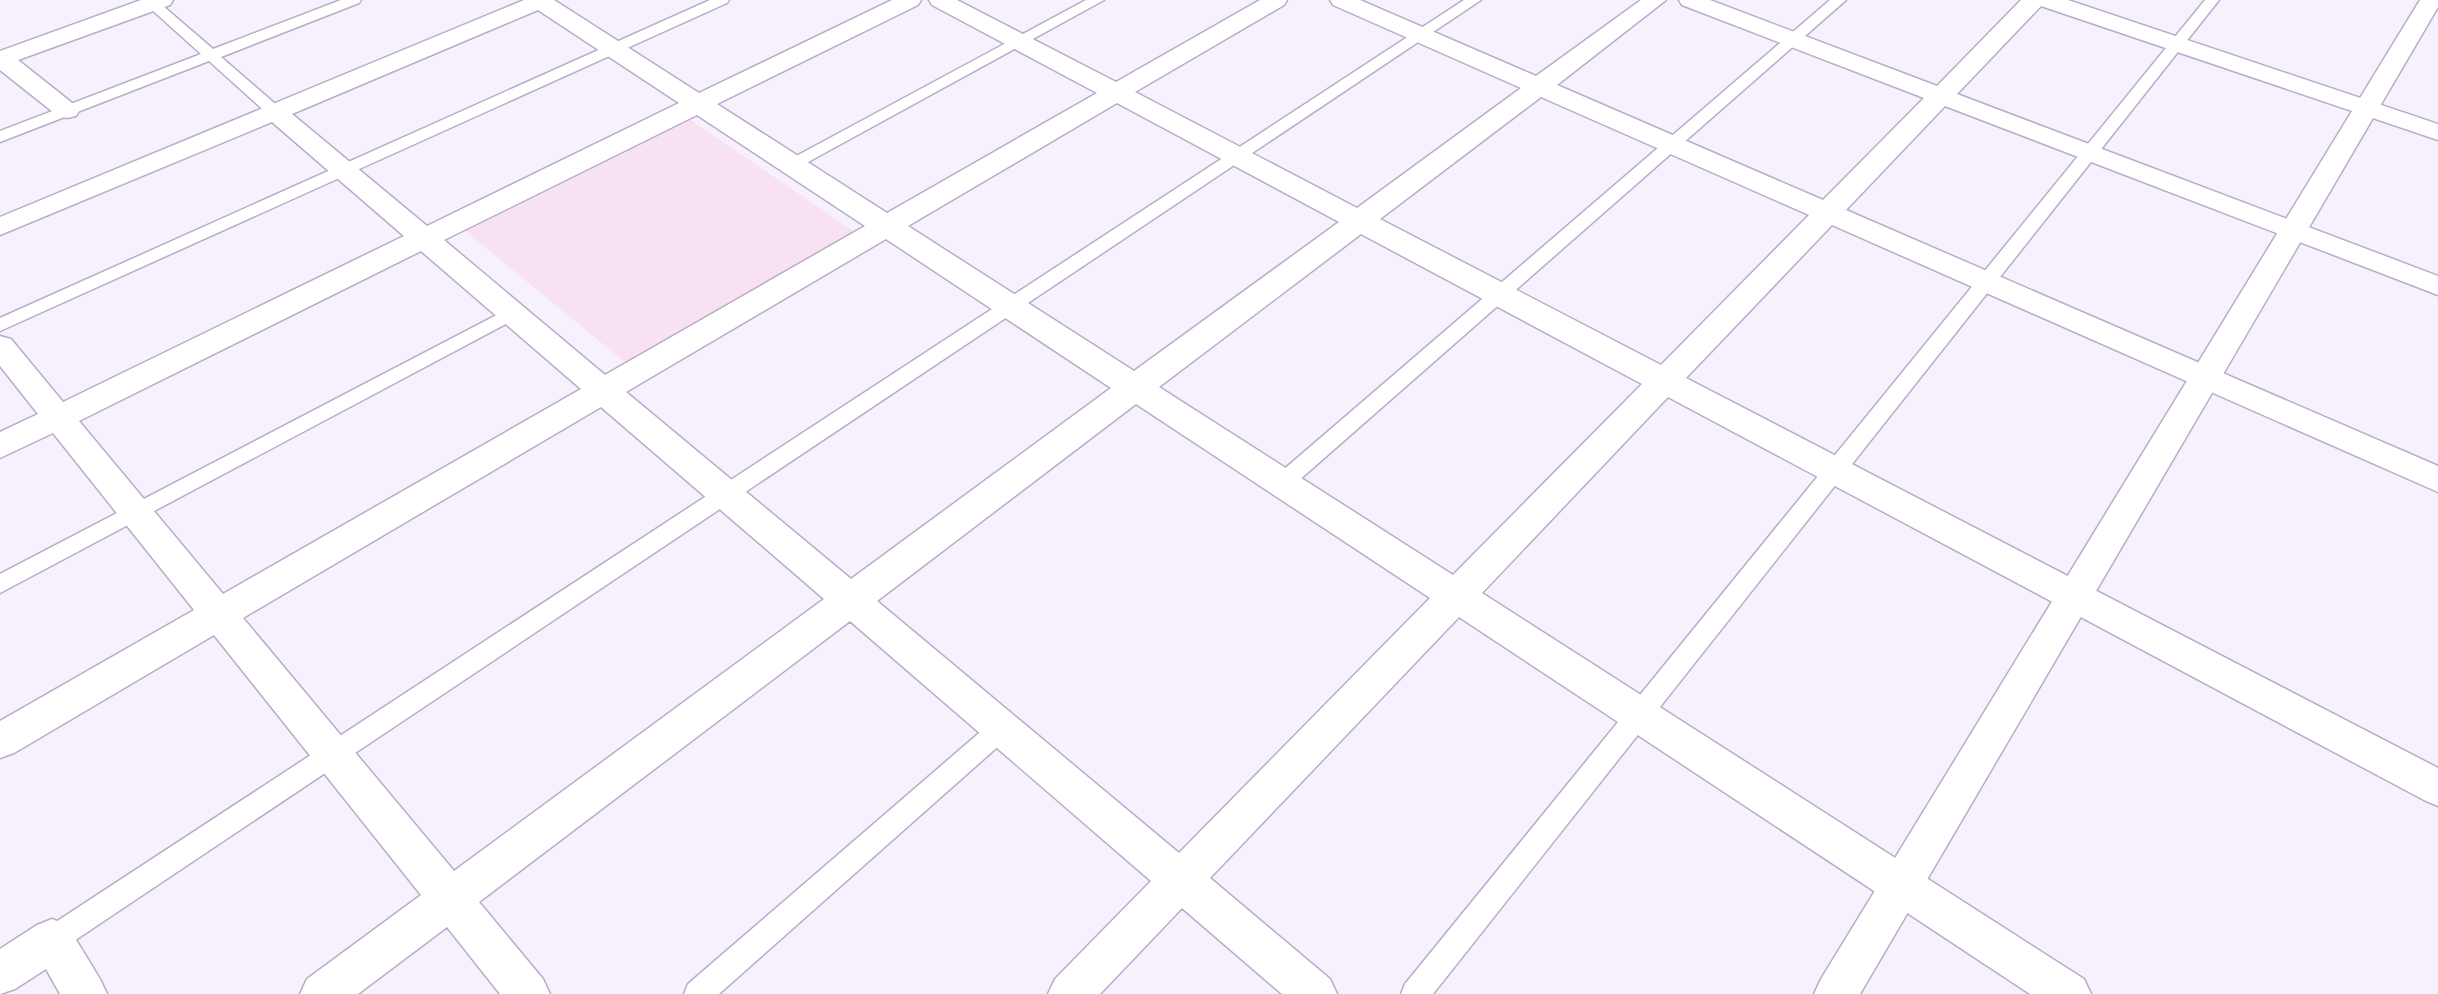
<svg xmlns="http://www.w3.org/2000/svg" width="2438" height="994" font-family="Jost,sans-serif">
  <rect width="100%" height="100%" fill="#f6f1fd"/>
  <polygon fill="#f8e2f1" points="691,120 859,235 632,368 463,229"/>
  <g fill="none" stroke-linecap="round" stroke-linejoin="round">
    <defs>
      <g id="lane">
        <polygon points="141,0 156,0 213,49 341,0 361,0 359,3 221,57 281,109 283,112 281,115 269,115 209,61 0,142 0,131 201,54"/>
        <polygon points="710,0 729,0 727,3 0,331 0,318"/>
        <polygon points="1086,0 1104,0 799,167 793,169 785,164 787,161"/>
        <polygon points="1464,0 1481,0 62,949 52,953 42,949 38,940 42,931"/>
        <polygon points="1830,0 1846,0 1289,489 1282,491 1275,489 1272,483 1275,477"/>
        <polygon points="2205,0 2219,0 1433,994 1401,994 1405,984"/>
        <polygon points="512,307 519,309 521,313 519,317 0,593 0,574"/>
        <polygon points="1002,718 1011,721 1014,728 1011,735 719,994 684,994 688,984 993,721"/>
      </g>
      <g id="street">
        <polygon points="141,0 173,0 170,5 18,60 76,106 79,111 76,116 67,118 58,116 0,70 0,51"/>
        <path d="M524,0h30l145,93 193,-93h29l-3,5 -201,99 170,109 210,-120 -165,-88 -3,-5h28l159,82 144,-82h27l-3,5 -149,87 222,116 164,-120 -188,-83 -3,-5h30l176,76 105,-76h25l-109,85 266,115 101,-102 -242,-93 -3,-5h31l227,86 84,-86h47l370,124v16l-397,-134 -84,88 481,182v19l-493,-189 -99,104 592,256v26l-606,-267 -146,153 752,390v38l-14,-6 -756,-403 -186,196 602,386 7,15h-61l-571,-377 -249,261 120,101 7,15h-55l-100,-86 -82,86h-52l7,-15 96,-98 -301,-260 -371,281 64,77 7,15h-50l-53,-67 -89,67h-58l7,-15 114,-84 -207,-260 -200,118 -14,5v-37l194,-111 -141,-177 -53,25v-26l38,-18 -38,-48v-30l11,3 52,63 341,-166 -132,-114 -272,113v-18zM538,10l141,93 -252,123 -135,-112zM1541,97l268,118 -148,150 -281,-146zM1117,103l222,119 -205,149 -226,-145zM697,115l168,111 -260,149 -161,-135zM1361,234l281,150 -189,191 -294,-188zM886,239l225,149 -260,191 -225,-187zM421,251l160,138 -358,205 -144,-173zM1136,404l294,194 -251,255 -302,-252zM601,407l223,192 -370,272 -211,-253z"/>
        <polygon points="52,919 67,925 100,979 107,994 60,994 46,969 15,989 0,994 0,949 37,925"/>
      </g>
      <polygon id="secondary" points="2420,0 2438,0 2438,7 1860,994 1814,994 1821,979"/>
    </defs>
    <use href="#lane" stroke="#b9acca" stroke-width="3"/>
    <use href="#street" stroke="#b9acca" stroke-width="3"/>
    <use href="#secondary" stroke="#b9acca" stroke-width="3"/>
    <use href="#lane" fill="#fff" fill-rule="evenodd"/>
    <use href="#street" fill="#fff" fill-rule="evenodd"/>
    <use href="#secondary" fill="#fff" fill-rule="evenodd"/>
  </g>
</svg>
